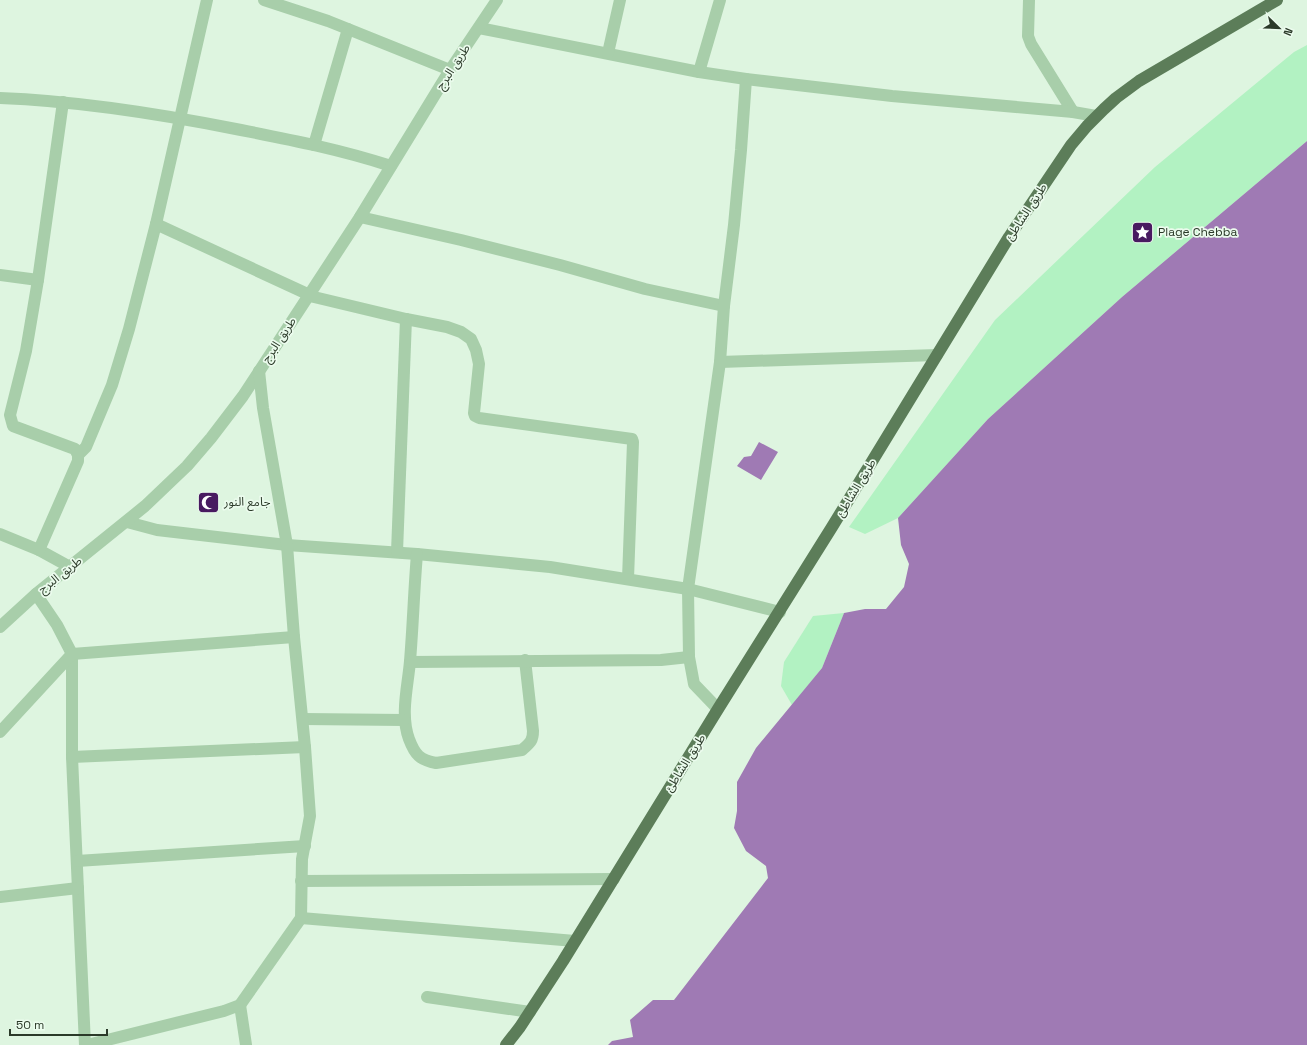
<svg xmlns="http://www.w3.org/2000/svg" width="1307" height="1045" font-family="'Space Grotesk','Noto Sans Arabic',sans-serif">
  <rect width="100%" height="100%" fill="#def5e0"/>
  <g fill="#b2f2c2">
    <polygon points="1307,45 1307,141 1122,297 988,419 898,518 865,534 849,527 995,320 1155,167 1294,52"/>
    <polygon points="844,613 822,668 792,705 781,686 784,662 813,616"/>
  </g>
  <g fill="#9f7ab4">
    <polygon points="1307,141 1307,1045 608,1045 612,1041 633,1037 630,1020 653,1000 674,1000 768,878 766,866 746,851 734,828 737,811 737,782 756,748 822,668 844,613 865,609 886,609 904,587 909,564 901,545 898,518 988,419 1122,297"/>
    <polygon points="759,442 778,452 761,480 737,466 744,457 751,456"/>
  </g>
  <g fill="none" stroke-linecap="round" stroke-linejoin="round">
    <g stroke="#a8ceaa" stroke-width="12">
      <polyline points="264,0 328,21 348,29 314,145"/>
      <polyline points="1029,0 1028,36 1031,44 1073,112"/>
      <polyline points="479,28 699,72 746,79 892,96 1073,112 1096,116"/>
      <polyline points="348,29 450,70"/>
      <polyline points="608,53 620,0"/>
      <polyline points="699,72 720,0"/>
      <path d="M0,98c81,3 161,16 241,32 51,10 101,20 150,36"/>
      <polyline points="360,217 461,240 560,265 645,289 724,306"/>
      <polyline points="156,224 314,297 406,319 447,327 461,332 471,339 476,350 479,364 474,413 475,416 479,418 632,439 633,442 628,579"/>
      <polyline points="0,275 38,280"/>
      <polyline points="720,362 937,355"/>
      <polyline points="78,455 86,447 112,385 129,329 156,224 207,0"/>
      <polyline points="127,522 157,530 287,545 417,554 550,567 688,589 780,612"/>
      <polyline points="0,534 39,550 70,567"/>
      <polyline points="39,550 78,461 78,455 75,449 13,426 10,415 26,351 38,280 63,102"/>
      <polyline points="397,552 406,319"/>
      <path d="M417,554c-3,35 -4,71 -7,107 -2,25 -10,53 -1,78 6,16 11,21 27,24l86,-13c8,-7 11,-9 11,-19l-8,-71"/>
      <polyline points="36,594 57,625 72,654 72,757 85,1045"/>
      <polyline points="0,627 36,594 145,506 187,466 211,438 243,396 360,217 450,70 497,0"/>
      <polyline points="410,662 661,660 689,657"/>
      <polyline points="718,709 694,684 689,657 688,589 720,362 724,306 734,225 741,150 746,79"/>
      <polyline points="303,719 404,720"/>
      <polyline points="0,732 72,654 294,637"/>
      <polyline points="72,757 305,747"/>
      <polyline points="77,861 305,846"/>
      <polyline points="301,881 614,879"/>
      <polyline points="0,897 78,888"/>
      <polyline points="301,918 575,941"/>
      <polyline points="427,997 530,1012"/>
      <polyline points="240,1005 246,1045"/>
      <polyline points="87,1045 224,1011 240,1005 301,918 302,859 310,816 305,747 294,637 287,545 263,408 259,371"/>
    </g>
    <polyline stroke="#5c7d59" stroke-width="12" points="506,1045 520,1027 563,961 718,709 832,527 1009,237 1071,145 1087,126 1104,109 1116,98 1139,81 1277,0"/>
  </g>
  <defs>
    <symbol id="sight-square" viewBox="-11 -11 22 22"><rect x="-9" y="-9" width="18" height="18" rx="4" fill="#481a60" stroke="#ebfbed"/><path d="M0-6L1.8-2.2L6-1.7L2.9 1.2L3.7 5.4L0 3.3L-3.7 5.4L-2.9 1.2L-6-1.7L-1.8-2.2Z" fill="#fff"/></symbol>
    <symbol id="mosque-square" viewBox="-11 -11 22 22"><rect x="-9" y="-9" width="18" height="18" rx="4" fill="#481a60" stroke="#ebfbed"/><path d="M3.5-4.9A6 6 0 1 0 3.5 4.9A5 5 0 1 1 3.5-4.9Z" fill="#fff"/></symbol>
  </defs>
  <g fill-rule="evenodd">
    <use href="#sight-square" x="1130" y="220" width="25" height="25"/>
    <use href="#mosque-square" x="196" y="490" width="25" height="25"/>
  </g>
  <g text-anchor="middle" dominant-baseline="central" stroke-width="3.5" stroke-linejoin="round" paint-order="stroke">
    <g font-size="12" fill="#2b3a29" stroke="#ebfbed">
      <text transform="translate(453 67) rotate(-57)">طريق البرج</text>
      <text transform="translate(1026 212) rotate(-57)">طريق الشاطئ</text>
      <text transform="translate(279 340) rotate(-57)">طريق البرج</text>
      <text transform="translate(856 488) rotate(-59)">طريق الشاطئ</text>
      <text transform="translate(60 575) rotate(-38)">طريق البرج</text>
      <text transform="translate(685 763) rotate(-58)">طريق الشاطئ</text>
    </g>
    <g font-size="12" fill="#2b3a29" stroke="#ebfbed" text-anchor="start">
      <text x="1158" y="232">Plage Chebba</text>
      <text x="224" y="502">جامع النور</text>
    </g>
  </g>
  <g transform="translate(1279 28) rotate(113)" stroke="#ebfbed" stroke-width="3" paint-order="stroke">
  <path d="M0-3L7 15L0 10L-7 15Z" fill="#2b3a29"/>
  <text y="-6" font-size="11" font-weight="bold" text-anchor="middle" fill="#2b3a29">N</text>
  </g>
  <path d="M10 1029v6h97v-6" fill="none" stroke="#2b3a29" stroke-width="2"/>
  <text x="16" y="1029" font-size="12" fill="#2b3a29" stroke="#ebfbed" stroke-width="3" paint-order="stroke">50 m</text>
</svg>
